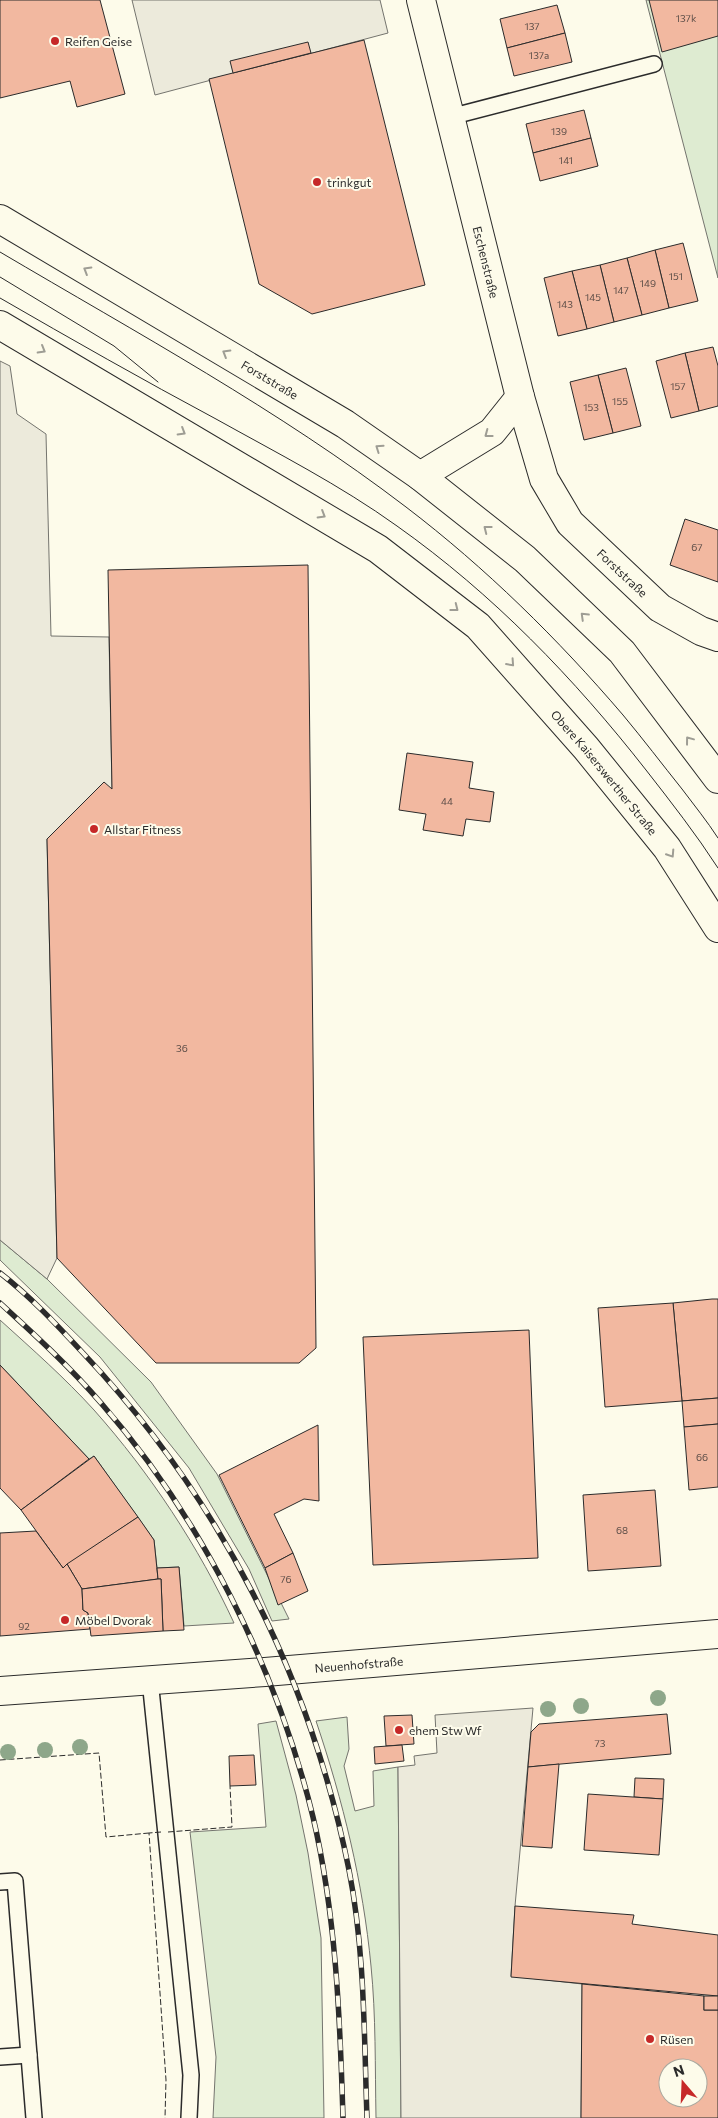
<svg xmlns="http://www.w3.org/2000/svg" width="718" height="2118" font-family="Commissioner,sans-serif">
  <rect width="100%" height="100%" fill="#fdfbea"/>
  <g fill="#deebd1" stroke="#74746e">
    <polygon points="646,0 718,0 718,278"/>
    <polygon points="0,1240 47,1279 151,1382 217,1474 289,1619 272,1621 249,1569 189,1468 100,1357 0,1260"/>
    <path d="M0,1320c32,29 65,58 94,90 56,63 105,137 140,213l-50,3 -5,-59 -22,1 -3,-28 -60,-84 -5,3 -89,-94z"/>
    <path d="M347,1717l2,32 -5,17 11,45 19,-5 -1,-35 25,-4 3,351h-25c-1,-51 0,-102 -5,-152 -8,-84 -28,-165 -55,-245z"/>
    <polygon points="276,1721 296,1795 308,1853 321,1938 324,2118 213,2118 216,2057 190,1832 266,1827 258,1724"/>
  </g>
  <g fill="#eceadb" stroke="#74746e">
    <polygon points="132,0 380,0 388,33 155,95"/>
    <polygon points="0,361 10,366 17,414 46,434 51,636 109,637 112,789 47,839 57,1258 47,1279 0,1240"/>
    <polygon points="533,1708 515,1906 511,1976 582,1984 581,2118 401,2118 398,1767 415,1765 414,1756 437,1753 435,1715"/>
  </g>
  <g fill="#f2b8a0" stroke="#2b2b2b" fill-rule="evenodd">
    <polygon points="0,0 100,0 125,94 77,107 70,81 0,98"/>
    <polygon points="649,0 718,0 718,36 662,52"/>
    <polygon points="557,5 565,33 507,48 500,19"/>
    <polygon points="565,33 572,62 514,76 507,48"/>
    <polygon points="364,40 425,285 312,314 259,284 209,79"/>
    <polygon points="308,42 311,53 233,73 230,61"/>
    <polygon points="584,110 591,138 533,153 526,124"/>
    <polygon points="591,138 598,166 540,181 533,153"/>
    <polygon points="683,243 698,301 669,308 655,250"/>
    <polygon points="655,250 669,308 642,315 627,258"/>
    <polygon points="627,258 642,315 614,322 600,265"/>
    <polygon points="600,265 614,322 587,329 572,271"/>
    <polygon points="572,271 587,329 558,336 544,278"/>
    <polygon points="713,347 718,366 718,406 699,411 685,353"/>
    <polygon points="685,353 699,411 671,418 656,361"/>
    <polygon points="626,368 641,426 613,433 598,375"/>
    <polygon points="598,375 613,433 584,440 570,382"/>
    <polygon points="685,519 718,530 718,582 670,565"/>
    <polygon points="308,565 316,1348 299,1363 156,1363 57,1258 47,839 104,782 112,789 108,570"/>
    <polygon points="407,753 473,762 469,788 494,792 490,822 466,819 463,836 423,830 426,814 399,810"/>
    <polygon points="712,1299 718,1299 718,1398 682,1401 673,1303"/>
    <polygon points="673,1303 682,1401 605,1407 598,1308"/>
    <polygon points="529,1330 538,1558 373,1565 363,1337"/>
    <polygon points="0,1365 89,1459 21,1510 0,1488"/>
    <polygon points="718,1398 718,1424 684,1427 682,1401"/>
    <polygon points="718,1424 718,1487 689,1490 684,1427"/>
    <polygon points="318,1425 319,1501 304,1499 274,1514 293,1553 265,1568 219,1475"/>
    <polygon points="94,1456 138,1517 63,1568 21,1510"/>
    <polygon points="655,1490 661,1566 588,1571 583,1495"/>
    <polygon points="138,1517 154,1540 158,1579 82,1589 67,1564"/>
    <polygon points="36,1531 63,1568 67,1564 82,1589 83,1610 88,1613 90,1629 0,1636 0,1533"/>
    <polygon points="293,1553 308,1591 278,1605 265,1568"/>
    <polygon points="179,1567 184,1630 163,1631 161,1579 158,1579 157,1568"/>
    <polygon points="158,1579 161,1579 163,1631 91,1636 88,1613 83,1610 82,1589"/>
    <polygon points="667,1714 671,1754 528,1767 531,1732 539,1724"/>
    <polygon points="412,1715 414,1744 386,1746 384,1716"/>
    <polygon points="402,1745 404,1761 375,1764 374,1747"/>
    <polygon points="254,1755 256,1785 230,1786 229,1756"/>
    <polygon points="559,1764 552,1848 522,1846 528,1767"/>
    <polygon points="635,1778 664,1779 663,1799 634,1797"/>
    <polygon points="588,1794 663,1799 659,1855 584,1850"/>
    <polygon points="515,1906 634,1915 632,1924 718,1935 718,1996 511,1977"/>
    <path d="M582,1984l122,12v14h14v108h-137zM668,2068h30v30h-30z"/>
    <rect x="704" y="1996" width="14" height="14"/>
  </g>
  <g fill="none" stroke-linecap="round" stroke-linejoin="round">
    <defs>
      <g id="lane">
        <polyline points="450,117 654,64"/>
        <polyline points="150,1680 191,2075 189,2118"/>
        <polyline points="0,1882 15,1881 34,2118"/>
        <polyline points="0,2057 29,2055"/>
      </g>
      <g id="street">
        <path id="s1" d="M421,0l99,397 24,82 26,44 90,85 41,23 17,6"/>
        <polyline points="420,476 492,432 520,397"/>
        <path id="s2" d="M0,1691l265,-19 453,-38"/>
      </g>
      <g id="secondary">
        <path id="s3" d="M0,219l345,205 75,52 105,83 97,93 96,127"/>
        <path id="s4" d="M0,325l378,224 100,77 108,122 81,100 51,80"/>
      </g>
    </defs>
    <use href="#lane" stroke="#2b2b2b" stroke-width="18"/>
    <use href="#street" stroke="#2b2b2b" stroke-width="30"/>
    <use href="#secondary" stroke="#2b2b2b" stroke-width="30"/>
    <use href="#lane" stroke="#fdfbea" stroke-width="15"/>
    <use href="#street" stroke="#fdfbea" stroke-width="28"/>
    <use href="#secondary" stroke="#fdfbea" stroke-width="28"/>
    <g stroke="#2b2b2b" stroke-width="1">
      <path d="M0,252c137,81 279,158 406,255 80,61 152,132 217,208 20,24 39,49 59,74 12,16 25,32 36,49"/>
      <polyline points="0,277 114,346 158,382"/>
      <path d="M0,298c71,41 143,82 216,121 61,34 124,66 181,107 96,68 177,152 249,244 25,32 50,64 72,98"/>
    </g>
    <defs>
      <g id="rail">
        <path d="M0,1273c30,23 57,52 83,80 136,144 227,322 266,517 16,81 15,166 18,248"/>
        <path d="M0,1303c35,32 70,64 101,100 100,114 176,266 212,414 23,98 27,200 30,301"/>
      </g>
    </defs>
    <use href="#rail" stroke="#2b2b2b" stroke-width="5.5"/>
    <use href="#rail" stroke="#fdfbea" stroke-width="4" stroke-dasharray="11" stroke-linecap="butt"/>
    <g stroke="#2b2b2b" stroke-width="1" stroke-dasharray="6 2.5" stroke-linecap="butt">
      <polyline points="0,1760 99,1753 106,1837 149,1833"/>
      <polyline points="161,1832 149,1833 166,2080 165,2118"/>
      <polyline points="168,1832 232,1827 230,1786"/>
    </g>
  </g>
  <g fill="#8ea78a">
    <circle cx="658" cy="1698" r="8"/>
    <circle cx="581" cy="1706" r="8"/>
    <circle cx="548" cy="1709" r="8"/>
    <circle cx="80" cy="1747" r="8"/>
    <circle cx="45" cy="1750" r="8"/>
    <circle cx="8" cy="1752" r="8"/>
  </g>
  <defs><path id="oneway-chevron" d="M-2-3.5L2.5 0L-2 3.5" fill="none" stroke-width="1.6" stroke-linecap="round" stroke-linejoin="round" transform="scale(1.25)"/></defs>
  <g stroke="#9e9d94">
    <use href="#oneway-chevron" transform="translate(87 270) rotate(-149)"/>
    <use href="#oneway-chevron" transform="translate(42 350) rotate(30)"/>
    <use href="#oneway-chevron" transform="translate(226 353) rotate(-149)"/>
    <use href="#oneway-chevron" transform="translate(182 432) rotate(31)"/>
    <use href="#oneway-chevron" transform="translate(488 434) rotate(143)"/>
    <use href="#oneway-chevron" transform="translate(379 448) rotate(-145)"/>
    <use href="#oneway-chevron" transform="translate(322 515) rotate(31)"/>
    <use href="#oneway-chevron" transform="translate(487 529) rotate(-142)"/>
    <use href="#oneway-chevron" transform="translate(455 608) rotate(38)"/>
    <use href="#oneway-chevron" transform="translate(584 616) rotate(-136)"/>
    <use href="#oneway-chevron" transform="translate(511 663) rotate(48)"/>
    <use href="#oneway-chevron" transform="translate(689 740) rotate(-127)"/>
    <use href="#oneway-chevron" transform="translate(671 854) rotate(57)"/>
  </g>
  <g fill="#c62828" stroke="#fdfbea" stroke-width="2">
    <circle cx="55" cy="41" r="5"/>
    <circle cx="317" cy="182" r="5"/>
    <circle cx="94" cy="829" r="5"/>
    <circle cx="65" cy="1620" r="5"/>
    <circle cx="399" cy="1730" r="5"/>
    <circle cx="650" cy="2039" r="5"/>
  </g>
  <g text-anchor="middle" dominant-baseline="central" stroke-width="4" stroke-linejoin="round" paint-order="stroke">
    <g font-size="10" fill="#5d4e48">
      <text x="686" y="18">137k</text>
      <text x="532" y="26">137</text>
      <text x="539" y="55">137a</text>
      <text x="559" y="131">139</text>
      <text x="566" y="160">141</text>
      <text x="676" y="276">151</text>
      <text x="648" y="283">149</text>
      <text x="621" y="290">147</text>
      <text x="593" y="297">145</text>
      <text x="565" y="304">143</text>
      <text x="678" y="386">157</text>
      <text x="620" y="401">155</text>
      <text x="591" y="407">153</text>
      <text x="697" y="547">67</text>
      <text x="447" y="801">44</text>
      <text x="182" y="1048">36</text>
      <text x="702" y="1457">66</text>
      <text x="622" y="1530">68</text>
      <text x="286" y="1579">76</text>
      <text x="24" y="1626">92</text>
      <text x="600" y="1743">73</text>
    </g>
    <g font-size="12" fill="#2b2b2b" stroke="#fdfbea" text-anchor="start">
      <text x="65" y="41">Reifen Geise</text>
      <text x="327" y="182">trinkgut</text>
      <text x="104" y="829">Allstar Fitness</text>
      <text x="75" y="1620">Möbel Dvorak</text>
      <text x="409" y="1730">ehem Stw Wf</text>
      <text x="660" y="2039">Rüsen</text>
    </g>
    <g font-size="12" fill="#2b2b2b" stroke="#fdfbea">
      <text stroke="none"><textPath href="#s1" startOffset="270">Eschenstraße</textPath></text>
      <text stroke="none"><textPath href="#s3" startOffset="314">Forststraße</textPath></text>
      <text stroke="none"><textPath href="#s1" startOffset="618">Forststraße</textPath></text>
      <text stroke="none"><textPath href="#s4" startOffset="759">Obere Kaiserswerther Straße</textPath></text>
      <text stroke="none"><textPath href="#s2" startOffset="360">Neuenhofstraße</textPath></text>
    </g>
  </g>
  <g transform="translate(683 2083) rotate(341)"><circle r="24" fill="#fdfbea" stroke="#a9a89e"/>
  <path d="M0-4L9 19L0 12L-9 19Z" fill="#c62828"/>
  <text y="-8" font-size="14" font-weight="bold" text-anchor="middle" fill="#2b2b2b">N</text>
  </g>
</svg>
